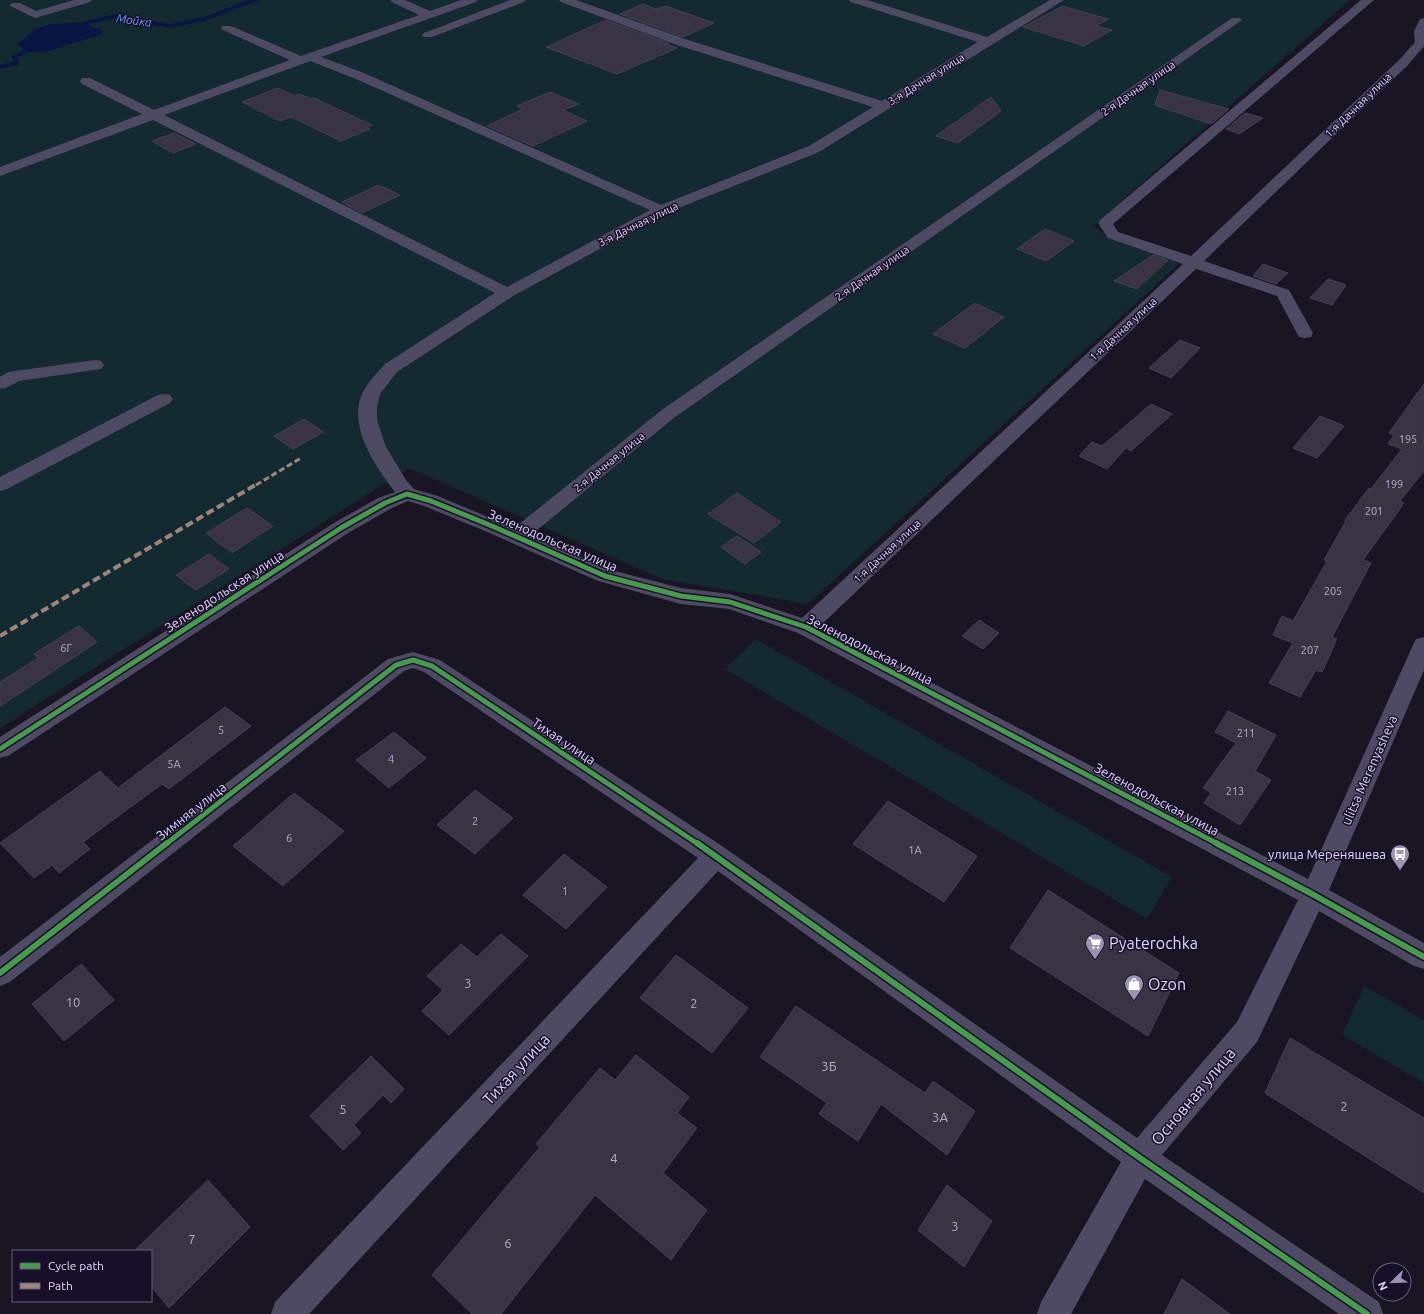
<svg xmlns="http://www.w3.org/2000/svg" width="1424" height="1314" font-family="Ubuntu,sans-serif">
  <rect width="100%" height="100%" fill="#191522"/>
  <g fill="#132a30">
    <polygon points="0,0 1350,0 1093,226 1110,237 1180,263 808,604 662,579 409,468 0,728"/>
    <polygon points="756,639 1172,877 1147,919 725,669"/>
    <polygon points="1364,986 1424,1020 1424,1083 1342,1035"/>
  </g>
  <polygon fill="#0b1543" points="87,22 91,27 102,29 103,34 41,53 25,52 17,43 26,38 33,30 51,24"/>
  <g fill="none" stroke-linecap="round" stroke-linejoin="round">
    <g stroke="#0b1543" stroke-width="4">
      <polyline points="78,25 115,16 170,26 205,19 248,2 257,0"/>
      <polyline points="0,67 17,63 14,57 33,48"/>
    </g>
  </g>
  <g fill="#393344" stroke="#474056">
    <polygon points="643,4 656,9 666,6 714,23 683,37 620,14"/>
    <polygon points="1063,6 1108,19 1096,26 1112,30 1084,46 1023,27"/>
    <polygon points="606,20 668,43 666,44 677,48 617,74 546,47"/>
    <polygon points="278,88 295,96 299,94 312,99 314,98 372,125 367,127 370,129 341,141 291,117 280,121 242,102"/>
    <polygon points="1160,90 1229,109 1211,124 1155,105"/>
    <polygon points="550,92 579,104 563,110 587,121 533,146 487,126 523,109 517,106"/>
    <polygon points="991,97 1001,111 958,143 936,136"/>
    <polygon points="1245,113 1263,118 1239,134 1226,129"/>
    <polygon points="174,133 196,144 173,153 152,141"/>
    <polygon points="379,185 400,195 362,213 342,202"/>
    <polygon points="1045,229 1074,241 1046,261 1017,249"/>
    <polygon points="1153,255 1168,260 1137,289 1114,281"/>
    <polygon points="1263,264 1288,273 1276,284 1253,276"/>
    <polygon points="1328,279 1346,285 1332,305 1310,298"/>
    <polygon points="975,303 1004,317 965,348 933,334"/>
    <polygon points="1180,340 1200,348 1171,378 1149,368"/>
    <polygon points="1424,384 1424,471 1400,501 1404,503 1363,560 1371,563 1332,637 1337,639 1322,672 1316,670 1300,697 1269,683 1293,643 1273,635 1282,616 1293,621 1327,561 1324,560 1346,521 1345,520 1369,488 1371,489 1402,449 1388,444 1394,435 1389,433"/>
    <polygon points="1151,404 1172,414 1131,451 1126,448 1107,469 1079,456 1092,442 1102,446"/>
    <polygon points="1320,416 1344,426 1317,458 1293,448"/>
    <polygon points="304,419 323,432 293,449 274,436"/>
    <polygon points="737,493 781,522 754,543 708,514"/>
    <polygon points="247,508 273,526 232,553 206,533"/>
    <polygon points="737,536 761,552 745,564 721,547"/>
    <polygon points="209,554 229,569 196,590 176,575"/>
    <polygon points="979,620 999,633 983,649 962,636"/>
    <polygon points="79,626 97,642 0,706 0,682 38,658 34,654"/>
    <polygon points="225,707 251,726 169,789 162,784 83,842 90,849 59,873 52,865 34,878 0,843 100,771 118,788"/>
    <polygon points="1228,711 1276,735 1255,771 1271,780 1240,825 1204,803 1211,793 1203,788 1236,743 1215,732"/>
    <polygon points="394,732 426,758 389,788 356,760"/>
    <polygon points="475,790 513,818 475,854 437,825"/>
    <polygon points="294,793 344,831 283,886 233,846"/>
    <polygon points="888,801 977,856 944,902 853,844"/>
    <polygon points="564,854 607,887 566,929 523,895"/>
    <polygon points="1048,890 1179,973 1148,1036 1010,948"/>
    <polygon points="501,934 528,956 449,1035 422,1011 443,990 427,976 461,944 477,957"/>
    <polygon points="676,955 748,1008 712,1053 640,998"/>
    <polygon points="81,964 114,1000 64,1041 32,1004"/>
    <polygon points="796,1006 925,1093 933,1081 975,1111 947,1155 881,1104 858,1141 819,1114 827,1103 760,1057"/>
    <polygon points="1290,1038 1424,1118 1424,1193 1265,1093"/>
    <polygon points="636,1055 689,1097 677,1113 697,1128 663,1173 707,1210 671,1260 595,1195 501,1314 472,1314 432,1275 540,1147 536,1144 600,1068 615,1080"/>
    <polygon points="371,1056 404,1089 391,1103 383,1095 354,1125 361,1133 343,1150 310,1116"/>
    <polygon points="208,1180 250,1227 169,1308 151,1286 151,1251 134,1251"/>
    <polygon points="947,1185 992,1221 964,1267 918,1230"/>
    <polygon points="1182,1279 1230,1314 1164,1314"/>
  </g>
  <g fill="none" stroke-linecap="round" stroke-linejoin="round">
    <g fill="#4f4a63" fill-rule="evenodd">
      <polygon points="74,0 92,0 90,2 35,18 12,7 10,5 12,3 20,3 36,11"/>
      <path d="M390,0h15l25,11 31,-11h17l-2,2 -155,55 43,16 297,132 148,-59 64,-39 -196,-62 -116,-43 -2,-2h17l109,39 197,62 96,-59 -127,-40 -2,-2h18l120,37 63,-37h14l-245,152 -153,61 -153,83 -116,76 -17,22 -3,13v13l9,27 20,33 8,9 24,7 76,32 149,-119 569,-391h8l2,2 -567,397 -144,118 80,35 70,18 49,6 72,24 381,-354 -75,-26 -10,-15 2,-3 261,-220h13l-261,224 5,8 73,24 209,-197 15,-17 -1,-11 6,-12 4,-1v28l-16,19 -204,196 85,29 24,43 -2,4 -6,1 -6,-1 -22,-41 -81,-27 -375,356 487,254 105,-234 3,-6 8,-2v33l-95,220 95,53v26l-10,-3 -95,-55 -62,131 -95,113 217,147 4,12h-44l-194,-135 -74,135h-34l4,-12 80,-140 -403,-291 -409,443h-38l4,-12 423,-444 -274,-186 -11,-4 -9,3 -394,311 -10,4v-29l388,-298 25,-7 27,8 285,188 412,290 100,-116 61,-122 -500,-267 -69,-24 -48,-5 -83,-23 -113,-50 -61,-25 -16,-5 -16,7 -44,25 -340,223 -8,2v-21l334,-214 44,-25 17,-6c-20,-26 -47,-65 -33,-98 5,-11 15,-21 23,-30l110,-71 -342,-173 -153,56v-9l142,-53 -60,-30 -2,-3 2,-3h8l64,32 136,-50 -67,-30 -2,-2 2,-2h8l70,30 118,-41 -27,-13zM310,61l46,18 294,131 -143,77 -343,-172z"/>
      <polygon points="510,0 526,0 524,2 432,37 424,37 422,35 424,33"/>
      <polygon points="95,360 101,361 104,365 101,369 19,381 6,388 0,389 0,377 8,372"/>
      <polygon points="164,394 170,395 173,399 170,403 7,489 0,491 0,477 158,395"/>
    </g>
    <polyline stroke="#a18479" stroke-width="3" stroke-dasharray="6 3" stroke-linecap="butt" points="256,485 301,458"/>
    <polyline stroke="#a18479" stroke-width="4" stroke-dasharray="8 4" stroke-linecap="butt" points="0,636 257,484"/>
    <defs>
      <g id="cycleway-far1">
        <polyline points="0,749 341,528 385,503 407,494 431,501 492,526 605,576 681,596 730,602 806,627 1218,844"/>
        <polyline points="166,844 396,665 413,660 432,666 698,844"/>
      </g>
      <g id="cycleway">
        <polyline points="697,843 1140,1158 1367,1314"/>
        <polyline points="1216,843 1314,895 1424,957"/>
        <polyline points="0,973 167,843"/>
      </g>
    </defs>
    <use href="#cycleway-far1" stroke="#180f28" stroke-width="8"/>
    <use href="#cycleway" stroke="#180f28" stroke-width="9"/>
    <use href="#cycleway-far1" stroke="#469c4c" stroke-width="5"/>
    <use href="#cycleway" stroke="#469c4c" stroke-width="6"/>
  </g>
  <defs>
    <symbol id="bus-pin" viewBox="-11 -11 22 30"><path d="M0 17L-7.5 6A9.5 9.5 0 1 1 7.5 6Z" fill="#9c92b2" stroke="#180f28"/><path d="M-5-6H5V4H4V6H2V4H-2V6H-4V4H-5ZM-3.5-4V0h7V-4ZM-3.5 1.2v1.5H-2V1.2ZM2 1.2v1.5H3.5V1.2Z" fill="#fff"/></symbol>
    <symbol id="supermarket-pin" viewBox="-11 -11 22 30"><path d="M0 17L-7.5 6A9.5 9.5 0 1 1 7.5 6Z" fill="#9c92b2" stroke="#180f28"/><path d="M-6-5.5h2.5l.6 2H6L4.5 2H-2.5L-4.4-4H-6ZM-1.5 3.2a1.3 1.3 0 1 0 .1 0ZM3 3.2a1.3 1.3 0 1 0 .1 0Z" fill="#fff"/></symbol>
    <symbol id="shop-pin" viewBox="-11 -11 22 30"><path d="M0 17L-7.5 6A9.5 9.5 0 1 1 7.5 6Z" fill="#9c92b2" stroke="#180f28"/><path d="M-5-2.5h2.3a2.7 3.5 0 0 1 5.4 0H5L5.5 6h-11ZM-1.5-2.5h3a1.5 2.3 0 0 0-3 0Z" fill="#fff"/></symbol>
  </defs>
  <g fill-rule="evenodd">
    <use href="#bus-pin" x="1389" y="843" width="22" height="30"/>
    <use href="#supermarket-pin" x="1084" y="932" width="22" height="30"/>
    <use href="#shop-pin" x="1123" y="973" width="22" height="30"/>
  </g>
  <g text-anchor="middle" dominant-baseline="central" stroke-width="3" stroke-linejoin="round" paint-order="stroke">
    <g font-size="11" fill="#e2d6ff" stroke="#180f28">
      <text transform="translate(926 79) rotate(-32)">3-я Дачная улица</text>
      <text transform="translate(1138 88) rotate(-35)">2-я Дачная улица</text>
      <text transform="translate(1358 105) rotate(-44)">1-я Дачная улица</text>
      <text transform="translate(638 224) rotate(-26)">3-я Дачная улица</text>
      <text transform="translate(872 273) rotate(-35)">2-я Дачная улица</text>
      <text transform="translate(1123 329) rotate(-43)">1-я Дачная улица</text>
      <text transform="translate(609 462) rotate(-39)">2-я Дачная улица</text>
      <text transform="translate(887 551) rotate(-43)">1-я Дачная улица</text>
    </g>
    <g font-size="11" fill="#b8add0">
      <text x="1408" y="439">195</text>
      <text x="1394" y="484">199</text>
      <text x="1374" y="511">201</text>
      <text x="1333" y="591">205</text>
      <text x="66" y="648">6Г</text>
      <text x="1310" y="650">207</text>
      <text x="221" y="730">5</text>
      <text x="1246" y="733">211</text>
      <text x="391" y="759">4</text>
      <text x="174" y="764">5А</text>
      <text x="1235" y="791">213</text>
      <text x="475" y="821">2</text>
      <text x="289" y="838">6</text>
      <text x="915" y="850">1А</text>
      <text x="565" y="891">1</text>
    </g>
    <g font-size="12" font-style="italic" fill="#649cff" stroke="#180f28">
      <text transform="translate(134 20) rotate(8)">Мойка</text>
    </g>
    <g font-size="13" fill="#e2d6ff" stroke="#180f28">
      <text transform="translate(553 540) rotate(23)">Зеленодольская улица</text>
      <text transform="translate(224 591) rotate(-33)">Зеленодольская улица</text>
      <text transform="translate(870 649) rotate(27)">Зеленодольская улица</text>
      <text transform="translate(564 741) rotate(34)">Тихая улица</text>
      <text transform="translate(1369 770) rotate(-66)">ulitsa Merenyasheva</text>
      <text transform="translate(1157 799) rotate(28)">Зеленодольская улица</text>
      <text transform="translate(191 811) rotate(-38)">Зимняя улица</text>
    </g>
    <g font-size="13" fill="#e2d6ff" stroke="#180f28" text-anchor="end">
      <text x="1386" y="854">улица Мереняшева</text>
    </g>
    <g font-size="13" fill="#b8add0">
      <text x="468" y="983">3</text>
      <text x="73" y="1002">10</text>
      <text x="694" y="1003">2</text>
      <text x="829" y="1066">3Б</text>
      <text x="1344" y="1106">2</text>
      <text x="343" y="1109">5</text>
      <text x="940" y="1117">3А</text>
      <text x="614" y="1158">4</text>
      <text x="955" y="1226">3</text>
      <text x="192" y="1239">7</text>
      <text x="508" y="1243">6</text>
    </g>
    <g font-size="16" fill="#e2d6ff" stroke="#180f28" text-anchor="start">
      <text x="1109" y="943">Pyaterochka</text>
      <text x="1148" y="984">Ozon</text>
    </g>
    <g font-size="16" fill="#e2d6ff" stroke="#180f28">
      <text transform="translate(516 1069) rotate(-47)">Тихая улица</text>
      <text transform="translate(1193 1096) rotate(-50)">Основная улица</text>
    </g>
  </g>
  <rect x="12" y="1250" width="140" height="52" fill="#180f28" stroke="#695f7e"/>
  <rect x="20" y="1263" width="20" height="6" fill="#469c4c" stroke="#695f7e"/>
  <text x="48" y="1270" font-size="12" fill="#e2d6ff">Cycle path</text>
  <rect x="20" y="1283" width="20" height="6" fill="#a18479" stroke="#695f7e"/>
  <text x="48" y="1290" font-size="12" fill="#e2d6ff">Path</text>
  <g transform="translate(1392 1282) rotate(247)"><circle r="19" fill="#180f28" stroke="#695f7e"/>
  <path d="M0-3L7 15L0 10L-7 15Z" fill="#9c92b2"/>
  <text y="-6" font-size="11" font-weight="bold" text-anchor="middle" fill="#e2d6ff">N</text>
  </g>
</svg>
